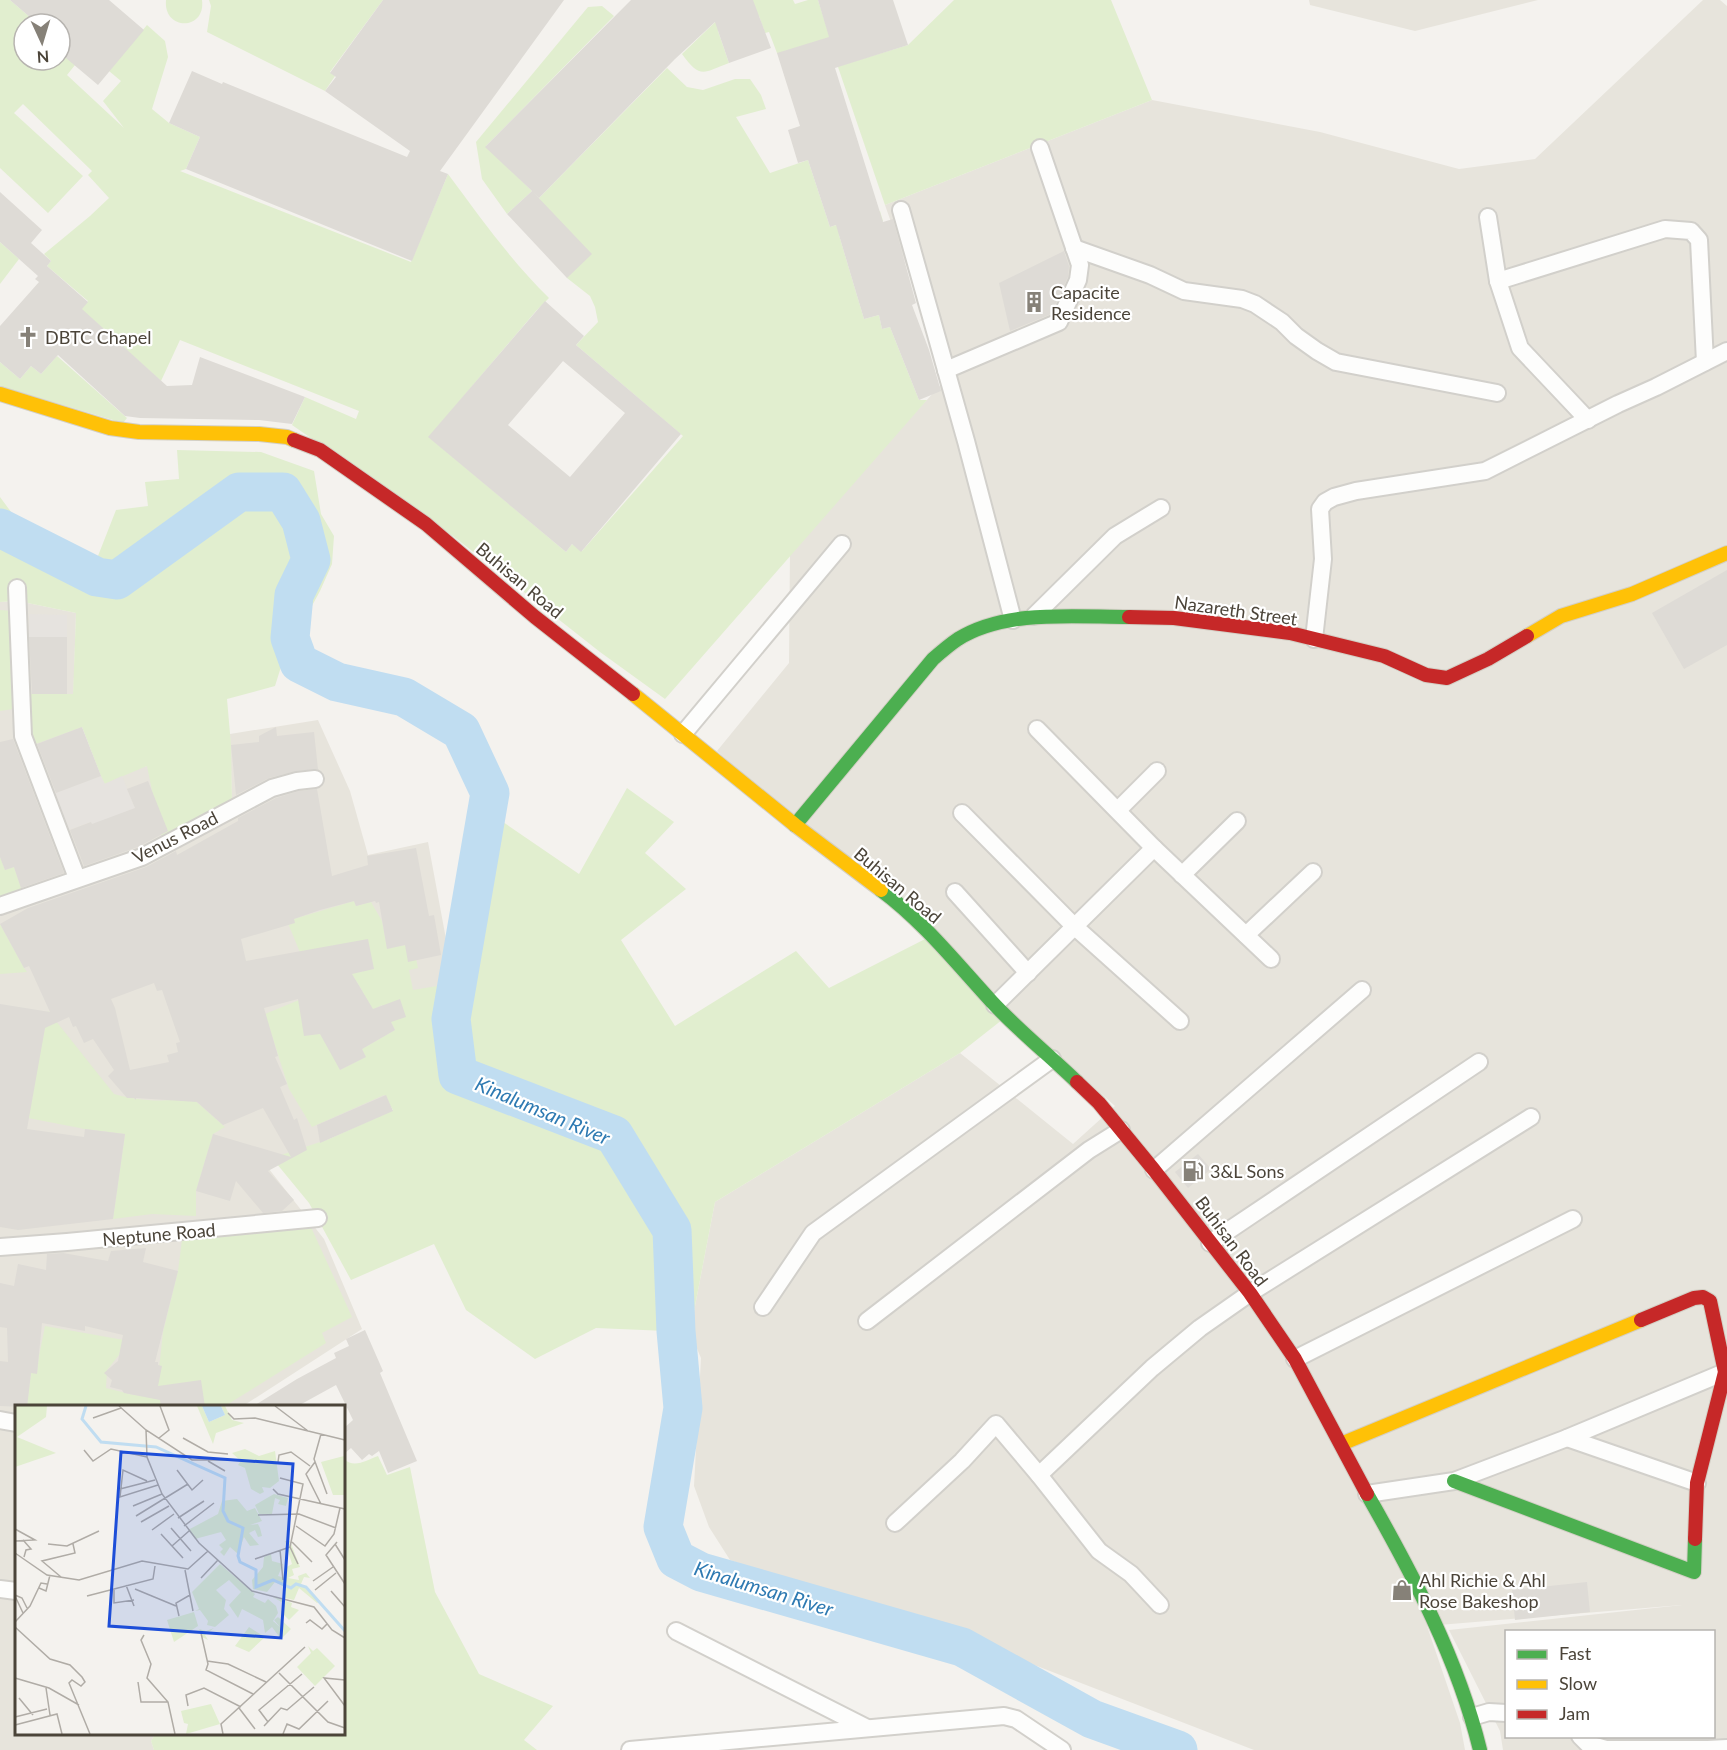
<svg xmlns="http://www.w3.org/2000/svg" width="1727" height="1750" font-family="Lato,sans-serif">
  <rect width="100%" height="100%" fill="#f4f2ee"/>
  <g fill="#e7e4dc" fill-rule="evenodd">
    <polygon points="1309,0 1538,0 1415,31 1310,5"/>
    <path d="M1703,0h17l7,6v1744h-224l-3,-19 -51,-101 233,-25 -255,21 33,97 5,27h-211l-217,-84 -307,-106 -21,-33 -15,-41 7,-128 -11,-26 25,-130 245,-149 113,91 42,-38 -398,-355 72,-88 1,-113 156,-171 -61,-174 267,-105 168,32 139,37 76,-10zM1506,1632h208v104h-208z"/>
    <polygon points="18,601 76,613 73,707 101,776 147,766 232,801 230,734 318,720 350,791 368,855 428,842 456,993 385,1095 393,1111 321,1142 265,1164 324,1239 362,1329 243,1406 16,1406 16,1734 155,1734 151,1741 154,1750 0,1750 0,602"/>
  </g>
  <g fill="#e1eecf">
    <path d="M0,0h10l28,24h-14v36h36v-18l15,23 -8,10 57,53 -21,-27 18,-20 -12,-10 38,-46 18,16 3,16 -16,52 17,14 31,14 -14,32 -6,2 231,91 37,-88c32,43 63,87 101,124l-13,13 -107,126 137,115 6,-8 10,7 101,-115 -107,-91 22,-23 -3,-15 -5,-11 -23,-18 -28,-80 128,-130 20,19 16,3 32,-11h15l11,16 5,14 -30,8 34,56 38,-13 22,67 50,-16 3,10 -44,14 25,84 15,-4 3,14 8,-2 29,73h8l-262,299 -65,-47 -147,-116 -161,-111 13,-28 51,22 3,-8 -179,-71 -19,41 -71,-64 -14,-2 12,-14 -41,-35 4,-5 -7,-7 46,-38 19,-18 -21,-23 4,-4 -69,-67 -9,9 69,63 -35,37 -48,-45z"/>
    <path d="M166,0h36c4,31 -39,31 -36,0z"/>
    <polygon points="209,0 383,0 330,72 335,76 325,91 207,32 211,6"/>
    <path d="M738,0h55l2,4 13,-4h10l21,66 69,-21 46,-45h157l41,100 -267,105 -47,-138 -61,-14 -8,-21 -4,1 -6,-17 -41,15 11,32c-26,10 -29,16 -47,-9z"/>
    <polygon points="602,6 614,16 486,146 532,191 507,214 482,179 476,142 588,7"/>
    <polygon points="0,242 19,259 0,284"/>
    <polygon points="57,356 127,418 123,423 0,386 0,362 20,379 31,366 41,374"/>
    <polygon points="177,450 261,452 314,471 321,514 334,536 332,564 320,591 301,626 290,638 275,686 227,699 231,745 232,801 162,839 147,766 104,784 82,727 33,745 28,733 29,694 73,694 76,613 18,601 0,602 0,497 20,524 66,553 96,561 116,510 148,506 145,482 179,479"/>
    <polygon points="0,610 14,611 11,668 13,709 0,711"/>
    <polygon points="627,788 674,822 645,853 686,889 621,940 675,1026 796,951 829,988 931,936 1007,1016 960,1053 715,1202 690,1332 596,1328 535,1359 466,1310 434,1244 351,1280 309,1203 272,1158 329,1139 393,1110 384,1095 312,1127 289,1089 265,1014 299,1000 322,1033 340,1070 365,1057 362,1049 395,1030 382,1005 366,1013 362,990 351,973 309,974 287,921 354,901 356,906 371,902 382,921 387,948 413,944 418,968 409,970 413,990 443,985 446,971 452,972 456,991 487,811 579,874"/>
    <polygon points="0,857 5,870 14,867 23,894 0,903"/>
    <polygon points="0,924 24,968 27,972 0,974"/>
    <path d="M48,1011l66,83c24,7 52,9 77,3l34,30 -12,7 -17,57v25l-44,-2 -39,5 12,-85 -40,-5 -57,-11z"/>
    <polygon points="310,1225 352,1317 322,1333 326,1343 225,1406 27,1406 31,1373 37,1373 39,1356 45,1326 124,1340 119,1355 107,1370 106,1388 134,1395 135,1393 156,1396 163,1332 178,1271 182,1240"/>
    <path d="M378,1456l9,19 23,-8 25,125 44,82 74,32 -29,34 13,10h-383l-3,-9 4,-7h189v-275c10,10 23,1 34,-3z"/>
  </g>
  <g fill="#e6e3df">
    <polygon points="29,614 67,615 67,637 29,637"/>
    <polygon points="101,776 105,784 122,776 135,808 93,826 91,822 68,830 52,794"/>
  </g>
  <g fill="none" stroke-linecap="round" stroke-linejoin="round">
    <polyline stroke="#c0ddf1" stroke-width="39" points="0,528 97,577 117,580 239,492 283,492 301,521 311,560 294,595 290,638 299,663 337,682 404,697 461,731 490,793 451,1019 458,1075 614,1135 672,1230 676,1331 683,1408 663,1527 676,1559 701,1572 962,1647 1092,1719 1178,1750"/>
  </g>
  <g fill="#dedbd6" fill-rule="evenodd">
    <polygon points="10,0 109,0 144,30 98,85 60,53 60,24 38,24"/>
    <polygon points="383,0 564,0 440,171 448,174 412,261 186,169 200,137 169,123 192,71 222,84 223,82 407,157 410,151 325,91 336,77 330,73"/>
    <polygon points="631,0 753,0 771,48 729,63 715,22 675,59 539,198 534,193 592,254 567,278 507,214 532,191 485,147"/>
    <polygon points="818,0 893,0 908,45 835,68 883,222 893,219 916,303 912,305 929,350 941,391 919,400 890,327 882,329 879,315 864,319 836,225 830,227 808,160 798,163 788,130 800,126 777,53 829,37"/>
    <polygon points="0,192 42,230 31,243 51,261 47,266 88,302 82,309 167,386 192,385 200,357 305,397 292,424 259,420 140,418 125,416 58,355 41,374 31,366 20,379 0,362 0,326 39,282 35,279 38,276 0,242"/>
    <polygon points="1064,251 1069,266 1068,277 1051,314 1010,331 999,283"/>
    <path d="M545,301l39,35 -8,9 105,89 -100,118 -9,-8 -6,8 -138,-115zM563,361l62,52 -55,64 -62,-52z"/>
    <polygon points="1727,570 1727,645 1684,669 1652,613"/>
    <polygon points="29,637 67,637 67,694 32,694"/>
    <polygon points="82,727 101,776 56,793 37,744"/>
    <polygon points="276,727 277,736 314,732 318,769 296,771 269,778 236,795 231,745 259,742 259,736"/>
    <polygon points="13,739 64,873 21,888 14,867 5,870 0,857 0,742"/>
    <polygon points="148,781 168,831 138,847 84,866 70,830 91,822 92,824 135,808 127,789"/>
    <path d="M317,789l15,87 36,-11 -1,-9 49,-8 13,68 5,-1 7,40 -33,7 -3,-17 -18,4 -8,-47 -3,1 -1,-2 -19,5 -2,-5 -34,9 -26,9 1,4 -54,16 5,22 122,-22 6,30 -22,5 21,35 27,-10 6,18 -15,5 4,8 -33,19 4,8 -26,13 -20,-36 -16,2 -6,-37 -34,9 14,48 -3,1 12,27 -7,3 14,33 3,-2 10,32 -39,21 26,29 -12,11 -19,2 -27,-32 -6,20 -34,-10 17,-57 78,23 -28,-49 -40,17 -26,-23 -61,-4v2l-2,-2h-7l-19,-22 6,-6 -21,-31 -9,4 -8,-17 -3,1 -4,-10 -24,11 -18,101 57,8 1,-8 40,5 -12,85 -95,11 -18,-3v-223l50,8 -21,-46 -5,2 -24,-44 28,-16 118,-41 30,-16 1,4 61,-34v-3l38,-20 23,-7zM154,983l3,8 5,-1 18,52 -4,1 2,9 -11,3 2,7 -39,8 -15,-62 -4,-9z"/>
    <polygon points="386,1095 393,1111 320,1143 317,1125"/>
    <polygon points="1198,1154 1211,1169 1188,1188 1175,1172"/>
    <polygon points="146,1248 143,1262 178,1271 155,1362 158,1362 158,1365 162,1366 158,1386 201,1380 205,1407 161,1407 160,1400 124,1393 122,1390 110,1387 112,1380 104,1373 118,1361 123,1335 85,1326 85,1331 42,1323 37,1374 31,1373 27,1407 0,1406 0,1361 8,1362 7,1328 0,1327 0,1283 14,1286 18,1264 46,1270 47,1254 63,1253 108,1261 111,1251"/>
    <polygon points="365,1330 383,1371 380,1373 417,1461 388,1473 379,1451 372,1456 369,1454 362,1460 351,1448 344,1454 344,1428 353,1420 336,1385 296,1407 252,1407 297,1379 336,1358 334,1353 349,1346 346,1339"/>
    <polygon points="1587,1582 1590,1612 1515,1620 1512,1590"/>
  </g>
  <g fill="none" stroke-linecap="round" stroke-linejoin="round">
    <defs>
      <g id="street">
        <polyline points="901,210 966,441 1013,620"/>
        <polyline points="1488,217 1498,281 1520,348 1588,420"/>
        <polyline points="1074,248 1150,275 1184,291 1242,299 1255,304 1282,322 1296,336 1317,351 1336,362 1497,393"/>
        <polyline points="1498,281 1665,229 1691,231 1699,240 1705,362"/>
        <polyline points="946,370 1059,322 1078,280 1080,265 1040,148"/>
        <polyline points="17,588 23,736 77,878"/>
        <polyline points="1034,616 1115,536 1161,508"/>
        <polyline points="1314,639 1323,559 1320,509 1325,502 1334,497 1356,491 1485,471 1618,404 1656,387 1727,351"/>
        <polyline points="1037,729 1154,848 1271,959"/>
        <polyline points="683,734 842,544"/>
        <polyline points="1118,810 1157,771"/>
        <polyline points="962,813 1074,926 1180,1021"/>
        <polyline points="1182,875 1237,821"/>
        <polyline points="955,892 1028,973"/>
        <polyline points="0,906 142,857 272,788 297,781 315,779"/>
        <polyline points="1246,935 1313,872"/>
        <polyline points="995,1005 1154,848"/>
        <polyline points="1154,1170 1362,990"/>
        <polyline points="1210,1243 1479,1062"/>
        <polyline points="0,1247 67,1242 318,1218"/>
        <polyline points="763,1307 813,1233 1052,1059"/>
        <polyline points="867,1321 1089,1150 1121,1130"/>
        <polyline points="1295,1359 1573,1219"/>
        <polyline points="0,1420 16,1423"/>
        <polyline points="1567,1438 1697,1483"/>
        <polyline points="1039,1475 1152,1368 1200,1328 1250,1293 1531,1117"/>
        <polyline points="1367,1494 1454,1481 1567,1438 1725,1372"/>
        <polyline points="895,1523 962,1461 996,1424 1039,1475 1099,1551 1131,1574 1160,1605"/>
        <polyline points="0,1589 16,1591"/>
        <polyline points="676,1631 867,1728"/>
        <polyline points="1472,1717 1489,1712 1506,1713"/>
        <polyline points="1580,1736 1588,1744 1606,1749 1708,1749 1727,1748"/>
        <polyline points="630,1750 1004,1716 1016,1719 1062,1750"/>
      </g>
      <g id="fast">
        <path d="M795,825l138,-166c8,-7 16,-14 25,-20 48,-30 117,-22 171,-22"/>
        <path d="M881,890c42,31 76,74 111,112 26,28 57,53 85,80"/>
        <polyline points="1454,1481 1694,1572 1695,1539"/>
        <path d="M1367,1494c46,81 91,165 113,256"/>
      </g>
      <g id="slow">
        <polyline points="0,394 110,428 139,432 259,434 287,437 294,440"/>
        <polyline points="1527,636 1561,616 1632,594 1727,553"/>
        <polyline points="633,694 795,825 881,890"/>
        <polyline points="1341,1444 1641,1320"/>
      </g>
      <g id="jam">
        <polyline points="294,440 320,450 426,524 535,617 633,694"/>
        <polyline points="1129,617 1174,618 1290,633 1384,656 1426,675 1447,678 1488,659 1527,636"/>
        <polyline points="1077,1082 1099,1103 1154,1170 1250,1293 1295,1359 1367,1494"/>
        <polyline points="1641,1320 1694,1298 1703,1297 1710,1301 1725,1372 1697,1483 1695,1539"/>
      </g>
    </defs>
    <use href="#street" stroke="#d2d0cb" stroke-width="20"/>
    <use href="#fast" stroke="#d3cfc5" stroke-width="16"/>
    <use href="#slow" stroke="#d3cfc5" stroke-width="16"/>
    <use href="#jam" stroke="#d3cfc5" stroke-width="16"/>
    <use href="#street" stroke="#fdfdfc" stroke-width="16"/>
    <use href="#fast" stroke="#4caf50" stroke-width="14"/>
    <use href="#slow" stroke="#ffc107" stroke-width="14"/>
    <use href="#jam" stroke="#c62828" stroke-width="14"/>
  </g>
  <defs>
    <symbol id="building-bare" viewBox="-9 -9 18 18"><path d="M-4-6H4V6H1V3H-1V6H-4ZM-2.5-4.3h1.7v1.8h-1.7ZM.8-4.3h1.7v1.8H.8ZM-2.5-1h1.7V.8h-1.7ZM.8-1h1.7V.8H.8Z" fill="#868178" stroke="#fff" stroke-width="2.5" paint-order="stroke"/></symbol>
    <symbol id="church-bare" viewBox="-9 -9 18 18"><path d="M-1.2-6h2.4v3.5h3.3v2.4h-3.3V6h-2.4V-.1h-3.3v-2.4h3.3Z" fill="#868178" stroke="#fff" stroke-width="2.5" paint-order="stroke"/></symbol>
    <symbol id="fuel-bare" viewBox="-9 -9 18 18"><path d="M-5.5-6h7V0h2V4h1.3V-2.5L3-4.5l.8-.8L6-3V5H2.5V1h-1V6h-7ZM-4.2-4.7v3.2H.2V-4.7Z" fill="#868178" stroke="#fff" stroke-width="2.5" paint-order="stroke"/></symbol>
    <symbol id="shop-bare" viewBox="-9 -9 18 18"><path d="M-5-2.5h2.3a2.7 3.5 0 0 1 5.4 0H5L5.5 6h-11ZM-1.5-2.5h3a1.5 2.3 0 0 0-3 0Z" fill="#868178" stroke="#fff" stroke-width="2.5" paint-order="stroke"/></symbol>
  </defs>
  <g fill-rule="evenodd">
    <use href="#building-bare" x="1019" y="287" width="30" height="30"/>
    <use href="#church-bare" x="13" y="322" width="30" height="30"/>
    <use href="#fuel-bare" x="1178" y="1156" width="30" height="30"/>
    <use href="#shop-bare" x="1387" y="1575" width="30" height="30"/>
  </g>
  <g text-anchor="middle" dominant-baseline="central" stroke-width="4.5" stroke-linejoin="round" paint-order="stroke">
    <g font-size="18" fill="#4b4439" stroke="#fff" text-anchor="start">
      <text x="1051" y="292">Capacite<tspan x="1051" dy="21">Residence</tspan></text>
      <text x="45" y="337">DBTC Chapel</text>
      <text x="1210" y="1171">3&amp;L Sons</text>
      <text x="1419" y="1580">Ahl Richie &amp; Ahl<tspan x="1419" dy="21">Rose Bakeshop</tspan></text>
    </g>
    <g font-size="18" fill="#4b4439" stroke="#fff">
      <text transform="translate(520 580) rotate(40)">Buhisan Road</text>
      <text transform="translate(1236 610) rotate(8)">Nazareth Street</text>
      <text transform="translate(175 837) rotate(-27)">Venus Road</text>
      <text transform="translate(898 885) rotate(40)">Buhisan Road</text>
      <text transform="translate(159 1234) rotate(-5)">Neptune Road</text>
      <text transform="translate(1232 1241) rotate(53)">Buhisan Road</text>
    </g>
    <g font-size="20" font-style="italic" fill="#2e7ab2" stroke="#fff">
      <text transform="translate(543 1110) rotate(23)">Kinalumsan River</text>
      <text transform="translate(764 1588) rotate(17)">Kinalumsan River</text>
    </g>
  </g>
  <g transform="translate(15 1405)">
    <rect width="330" height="330" fill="#f4f2ee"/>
    <path d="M0,1h32l-1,11 -29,20 39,16 -41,14zM182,1h5l7,16 16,-7 -4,-9h4l7,14 12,3 -28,10 -3,11zM230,44l14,7 16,-5 4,30 -9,7 -8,-1 2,5 -4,2 -9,-5 -6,-21 -7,-3 3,-4 -9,-8zM329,51l1,39h-12l-12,-33zM259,89l14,4 -2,8 -8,-2 2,-4 -5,-2 -3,16h-13l-4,-9zM222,94l10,12 8,-3 7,13 -12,4 8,-1 2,4 2,8 -4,1 -3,-7 -6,3 10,12 -9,1 -6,-9 -6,17 -8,-7 -6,9 -4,-4 3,-3 -4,-4 7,-5 -5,-8 -26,7 -7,-9 30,-16 4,-13zM270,136h5l10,26 -8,2 2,6 -6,3 11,2 -1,-4 8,-3 4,5 -6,-1 -3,7 19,17 -3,2 -18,-15 -5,12 -9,-2 -2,-12 -8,-4 -8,10 -14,-3 -1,-9 11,-13 1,-10 7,-3 1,7 11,3 -5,12 7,2v-10l7,-4zM205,159l35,30 -2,3 12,6 3,-4 8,7 2,7 -5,8 7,6 -6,-7 4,-3 13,12 -10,10 -9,-12 -7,6 -2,-13 -21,-11 -4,9 -9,-13 12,-13 -12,-12 -13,10 10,10 -2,9 5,6 -14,12 -8,-2 1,-4 -8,-11 -5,1 4,-2 -7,-17zM256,191l21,7 -1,4 8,3 -10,10 -8,-8 4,-8zM179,207l5,17 7,2 8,-3 -9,7 3,5 -6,-3 -4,-11 -24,16 -7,-22zM234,222l16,10 -16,15 -14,-6zM293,241l5,5 4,-3 18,18 -20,20 -18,-19 14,-14zM196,299l9,20 -34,10 2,-10 -4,-1 -3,-12z" fill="#e1eecf"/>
    <path d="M187,1h19l4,9 -16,7z" fill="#c0ddf1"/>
    <path fill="none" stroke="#c0ddf1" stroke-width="3" d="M71,1l-4,13 19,23 55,5 69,31 -2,33 5,10 15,7 -5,28 2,6 16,8v17l17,-7 18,8 5,-4 10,3 39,44"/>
    <path fill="none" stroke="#b0aca6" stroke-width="1.5" d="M104,1l27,24 46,30h40M260,1l33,25M213,8l6,6 21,-1 90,22M78,13l28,-10M131,25l1,27 15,37 37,49 53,48 62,16 18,23 13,8M306,29l-7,25 13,35M144,33l10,-8 -9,-24M168,33l25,14 20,2M69,45l9,11 18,-12 36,8M193,56l17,10M263,57l1,-7 12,-3 19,14M300,57l-9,12 15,30M162,65l15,20 11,-10M265,73l23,6 -13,63 8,17M132,76l-24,-11 -3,27 38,-12M105,84l35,-9M258,84l5,5 67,15M118,101l29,-12M243,110l41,-1 37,14M121,111l52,-32M163,113l26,-17M126,117l28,-16M169,121l30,-23M281,121l29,20 9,-12 6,-26M156,123l20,23M0,124l20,11 -20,1M137,125l22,-16M146,129l22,24M8,135l8,9 -5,1 -2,7M277,137l20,20M322,137l-11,13 19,29M33,139l19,2 32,-15M320,139l10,16M157,141l17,-15M265,145l3,30M0,148l32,22 32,5 63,-19 46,8 20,-18M240,154l35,-12M170,165l8,41M46,172l-19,-16 33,-8 -2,-9M186,173l17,-18M298,176l20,-14M111,180l8,21M24,183l7,3 4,-16M120,184l41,17M99,185v13l20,-3M300,185l21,-17M316,186l14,16M0,190l7,3 5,10M0,191l8,17M72,191l66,-17 2,-13M164,211l-3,-13 14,-8M0,217l15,-16 11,-23 6,1M291,218l4,-3 12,9 5,-5M0,222l35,32 20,6 12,12 3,5 -4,4 -9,-6 -3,3 21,51M186,228l7,31 -2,6 47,24M129,230l-3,5 10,24 -4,14 21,24 7,32M192,256l21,3 38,18M264,268l49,49 17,6M0,273l34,10 30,17M330,275l-21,-2 21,28M123,277l3,20h27M31,283l4,27M4,293l14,17M173,301l-2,-11 18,-7 37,19M224,303l16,21M0,312l32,-8M253,317l-9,-12 43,-36M0,320l42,-11 5,20M249,321l17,-18 6,2 27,-23M208,329l-2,-10 84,-77M268,329l4,-10 12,5 29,-28"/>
    <path fill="#1d4ed8" fill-opacity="0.15" stroke="#1d4ed8" stroke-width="3" d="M106,47l172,12 -12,174 -172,-12z"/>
    <rect width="330" height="330" fill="none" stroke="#4b4439" stroke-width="3"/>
  </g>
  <rect x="1505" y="1630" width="210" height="108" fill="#ffffff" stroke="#b7b4b0" stroke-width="1.5"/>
  <rect x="1517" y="1650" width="30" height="9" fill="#4caf50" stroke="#b7b4b0" stroke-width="1.5"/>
  <text x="1559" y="1660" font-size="18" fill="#4b4439">Fast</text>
  <rect x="1517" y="1680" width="30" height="9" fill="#ffc107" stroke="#b7b4b0" stroke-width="1.5"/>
  <text x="1559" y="1690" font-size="18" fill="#4b4439">Slow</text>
  <rect x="1517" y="1710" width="30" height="9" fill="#c62828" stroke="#b7b4b0" stroke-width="1.5"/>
  <text x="1559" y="1720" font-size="18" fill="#4b4439">Jam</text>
  <g transform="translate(42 42) rotate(176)"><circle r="28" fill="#ffffff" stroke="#b7b4b0" stroke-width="1.5"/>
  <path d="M0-4.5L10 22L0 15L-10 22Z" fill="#868178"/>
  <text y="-9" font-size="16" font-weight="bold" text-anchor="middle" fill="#4b4439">N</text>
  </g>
</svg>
